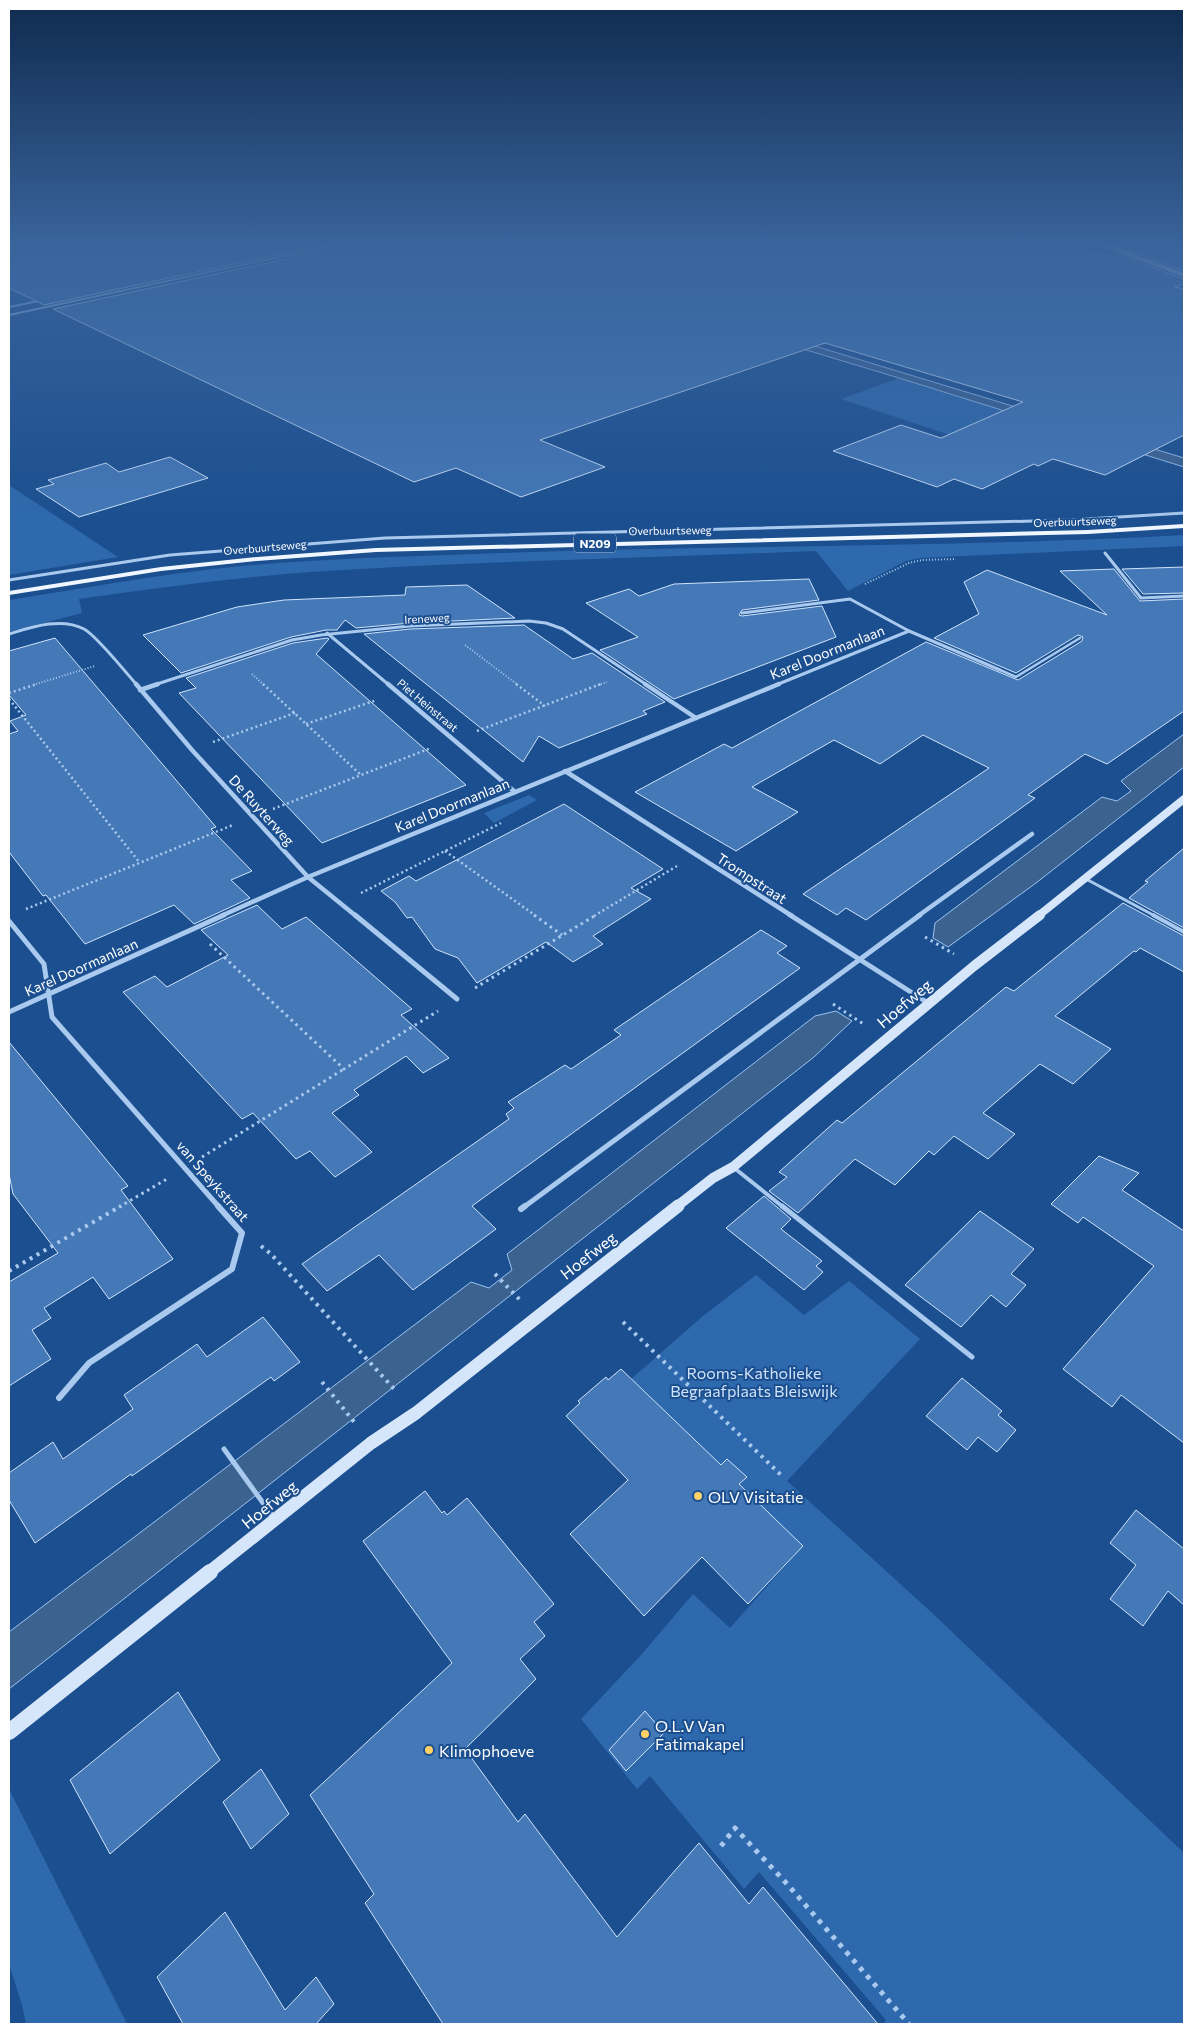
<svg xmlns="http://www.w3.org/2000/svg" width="1193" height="2033" font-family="Commissioner,sans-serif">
  <rect width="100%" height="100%" fill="#1b4f8f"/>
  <g fill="#2e69ad">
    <polygon points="1089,240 1112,240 1184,255 1184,272 1127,251"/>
    <polygon points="899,378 1069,431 1014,456 841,399"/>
    <polygon points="9,485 118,557 9,575"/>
    <path d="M1184,535v11l-264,12 -14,3 -58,30 -32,-40c-168,7 -337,10 -505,21 -78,6 -155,16 -232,27l3,14 -73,19v-32c74,-12 148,-25 222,-33 81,-8 162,-10 243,-13 237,-9 474,-6 710,-19z"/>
    <polygon points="529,795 537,800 494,823 484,813"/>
    <polygon points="756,1275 804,1315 849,1281 920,1339 787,1481 929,1610 1184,1853 1184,2024 883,2024 886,2020 759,1872 744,1889 650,1776 637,1789 581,1719 641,1655 693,1594 730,1628 803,1546 739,1484 747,1477 721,1465 631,1379 703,1316"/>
    <polygon points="9,1789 127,2024 26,2024 22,2005 9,1964"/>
  </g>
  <g fill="#3c6290" stroke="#9cc4f0">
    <polygon points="443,240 465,240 1184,458 1184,467 899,378"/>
    <polygon points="1184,734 1184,767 1036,883 948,947 933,938 935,923 1102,797 1117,801 1131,791 1121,781"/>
    <polygon points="836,1011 852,1021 814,1057 9,1689 9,1632 471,1282 489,1288 512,1270 507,1254 815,1016"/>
  </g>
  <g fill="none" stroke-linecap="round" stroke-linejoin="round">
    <polygon fill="#9cc4f0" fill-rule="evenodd" points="52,297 54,299 9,308 9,306"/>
  </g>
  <g fill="#4478b7" stroke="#cfe3fa">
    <polygon points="9,240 346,240 44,305 9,288"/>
    <polygon points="362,240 1034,240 1107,256 1115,253 1184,279 1184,284 1175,287 1184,289 1184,435 1105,475 1053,459 1038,466 1034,464 982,489 954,479 937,487 833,451 901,425 941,438 1023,402 825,343 540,440 605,467 521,497 456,468 414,482 53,309 360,243"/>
    <polygon points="1153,240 1184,240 1184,271 1127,249"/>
    <polygon points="170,457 208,478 79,517 36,489 54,484 48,480 106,463 119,472"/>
    <polygon points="1184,567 1184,593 1143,594 1122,569"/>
    <polygon points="1114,569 1140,601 1184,599 1184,711 1107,764 1085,754 1028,795 1035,798 866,920 846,908 837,915 803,894 989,768 923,735 880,764 834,740 752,787 798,812 736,851 635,792 724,744 732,748 926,642 1018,680 1082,641 1083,637 1078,635 1016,673 934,638 979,614 964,582 987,570 1107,615 1060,571"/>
    <polygon points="809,579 819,600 742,610 739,615 742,616 822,606 836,637 674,699 600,650 638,637 586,603 629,589 639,596 674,584"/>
    <polygon points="467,585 515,618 410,623 356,628 345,620 337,630 326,630 291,637 181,673 143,635 237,607 284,600 405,595 406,587"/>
    <polygon points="524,625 573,659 592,653 665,702 643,711 647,714 559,748 539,736 523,762 364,634 410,629"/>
    <polygon points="55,638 216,827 211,829 252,871 231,880 250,898 194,924 174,905 85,944 46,895 43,896 9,852 9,734 18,731 10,721 26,715 9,695 9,651"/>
    <polygon points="327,638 329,639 316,654 466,785 322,843 179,693 196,688 186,678 293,643"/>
    <polygon points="564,804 663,869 631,888 651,899 593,936 603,944 573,962 546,942 477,983 458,958 435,949 412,917 407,918 395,902 381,891 409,876 416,881"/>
    <polygon points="1184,848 1184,928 1129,898 1148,882 1145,881"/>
    <polygon points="1123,903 1184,936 1184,972 1140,948 1136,952 1134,951 1055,1016 1111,1049 1073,1084 1040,1064 983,1113 1015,1134 988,1159 954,1136 934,1155 929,1151 895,1185 855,1159 798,1213 769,1191 787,1177 779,1172 837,1120 842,1123 1006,987 1014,991"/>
    <polygon points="257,905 282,929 306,917 412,1009 401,1015 449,1058 423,1073 406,1056 354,1090 359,1095 332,1113 372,1152 335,1177 310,1151 296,1159 253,1113 242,1119 123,992 155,976 167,987 228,955 201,930"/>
    <polygon points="761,930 787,946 777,953 800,968 472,1206 496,1229 413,1290 379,1255 327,1291 302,1264 509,1119 506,1114 514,1108 508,1102 565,1065 571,1069 621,1035 614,1030"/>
    <polygon points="9,1042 128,1186 121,1190 173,1259 109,1299 93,1277 44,1308 51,1318 32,1330 51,1359 9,1386 9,1282 58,1253 13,1194 9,1174"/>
    <polygon points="1099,1156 1139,1173 1122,1190 1184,1231 1184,1443 1121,1395 1112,1407 1063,1369 1154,1266 1083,1217 1078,1223 1051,1204"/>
    <polygon points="764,1196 791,1219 781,1229 822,1261 816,1266 823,1272 804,1290 726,1228"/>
    <polygon points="980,1211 1034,1249 1011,1274 1026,1285 1006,1307 991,1295 961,1327 905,1285"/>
    <polygon points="263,1317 300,1362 274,1381 271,1377 132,1476 131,1474 35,1543 9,1500 9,1473 53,1442 63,1459 133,1409 124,1395 197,1344 207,1357"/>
    <polygon points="621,1369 721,1465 727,1459 747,1477 739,1484 803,1546 748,1604 702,1557 644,1616 570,1534 628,1480 566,1416 580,1403 578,1401 606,1377 608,1380"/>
    <polygon points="962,1378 1002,1411 998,1415 1016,1430 997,1452 978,1437 967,1450 926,1416"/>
    <polygon points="425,1491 442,1513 444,1511 447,1515 467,1498 554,1604 534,1622 545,1636 520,1659 536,1679 465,1749 518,1822 525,1814 617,1937 699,1843 749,1904 763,1887 878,2024 443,2024 365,1903 374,1894 310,1795 452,1663 363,1541"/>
    <polygon points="1136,1510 1184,1549 1184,1605 1168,1591 1143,1626 1110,1599 1136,1565 1110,1543"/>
    <polygon points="178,1692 220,1760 110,1854 70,1780"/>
    <polygon points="645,1711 664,1733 626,1771 609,1750"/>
    <polygon points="261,1769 289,1814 251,1849 223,1802"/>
    <polygon points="225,1912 285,2010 316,1977 334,2004 316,2024 183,2024 157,1977"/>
  </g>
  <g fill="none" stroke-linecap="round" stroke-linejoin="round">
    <g stroke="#a9c9ee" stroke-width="2" stroke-dasharray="1 2" stroke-linecap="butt">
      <polyline points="865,584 909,563 922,560 956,559"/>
      <polyline points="465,645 518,685"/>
      <polyline points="252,674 264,685"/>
      <polyline points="33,685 95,666"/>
      <polyline points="598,685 607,682"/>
    </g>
    <g stroke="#a9c9ee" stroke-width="2.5" stroke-dasharray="2 3" stroke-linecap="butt">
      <polyline points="263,684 361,775"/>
      <polyline points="516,684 545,706"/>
      <polyline points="9,693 37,684"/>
      <polyline points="9,699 140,863"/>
      <polyline points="306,724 377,700"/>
      <polyline points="477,731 601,684"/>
      <polyline points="213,742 295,713"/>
      <polyline points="273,809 431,748"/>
      <polyline points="445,851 536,916"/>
      <polyline points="361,893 501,823"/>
      <polyline points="26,909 233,825"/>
      <polyline points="594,916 677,866"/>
    </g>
    <g stroke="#a9c9ee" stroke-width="3" stroke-dasharray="2.5 4" stroke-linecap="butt">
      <polyline points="534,915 562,935"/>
      <polyline points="925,937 954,954"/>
      <polyline points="210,944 344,1069 438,1011"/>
      <polyline points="475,988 596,915"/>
      <polyline points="833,1004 865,1025"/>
      <polyline points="202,1157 344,1069"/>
      <polyline points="119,1207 167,1179"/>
    </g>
    <g stroke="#a9c9ee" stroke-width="4" stroke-dasharray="3 5" stroke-linecap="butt">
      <polyline points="261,1246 271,1254 395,1390"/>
      <polyline points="9,1271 121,1206"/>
      <polyline points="495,1274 520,1300"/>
      <polyline points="623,1322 781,1475"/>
      <polyline points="322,1382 355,1423"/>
    </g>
    <polyline stroke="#a9c9ee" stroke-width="5" stroke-dasharray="4.5 6" stroke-linecap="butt" points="721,1846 735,1828 788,1885 909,2024"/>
    <polyline stroke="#a9c9ee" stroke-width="2.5" points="1000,670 1016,677 1080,638"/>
    <polyline stroke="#a9c9ee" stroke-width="3" points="1086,879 1155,916"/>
    <g stroke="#a9c9ee" stroke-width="4">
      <polyline points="1153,915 1184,932"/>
      <polyline points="733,1167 783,1207"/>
    </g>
    <g stroke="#a9c9ee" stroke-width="5">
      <polyline points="782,1206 972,1357"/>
      <polyline points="224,1449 274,1518"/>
    </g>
    <polyline stroke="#a9c9ee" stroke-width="2" points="9,315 359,240"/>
    <g stroke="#a9c9ee" stroke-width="3">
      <polyline points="1105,553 1141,598 1184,596"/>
      <polyline points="9,580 170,555 385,538 1070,520 1184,513"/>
      <polyline points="742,613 850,599 909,631 1000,670"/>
      <polyline points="327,633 389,685"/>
      <path d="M9,634c23,-7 52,-17 75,-5 12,6 43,45 53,56"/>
      <polyline points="154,685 292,640 321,635 410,626 529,621 546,623 563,629 647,685"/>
      <polyline points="776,685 909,631"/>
    </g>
    <g stroke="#a9c9ee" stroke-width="4.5">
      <polyline points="136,684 192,750 308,877 356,916"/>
      <polyline points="388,684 515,792"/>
      <polyline points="645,684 696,718"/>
      <polyline points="140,690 158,684"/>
      <polyline points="565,771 792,916"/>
      <polyline points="221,916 308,877 779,684"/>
      <polyline points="918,916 1032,834"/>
    </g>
    <g stroke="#a9c9ee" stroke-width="5">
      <polyline points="355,915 457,999"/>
      <polyline points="790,915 928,1003"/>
      <polyline points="9,921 44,964 52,1017 219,1207"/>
      <polyline points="9,1012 224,915"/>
      <polyline points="524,1207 920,915"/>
    </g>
    <g stroke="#a9c9ee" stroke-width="6">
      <polyline points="521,1209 525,1206"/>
      <polyline points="59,1398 89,1363 232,1269 242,1233 218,1206"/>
    </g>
    <polyline stroke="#d6e6fa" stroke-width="4.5" points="1083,240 1110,247 1184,275"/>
    <polyline stroke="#d6e6fa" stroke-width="8" points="1038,916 1184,799"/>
    <polyline stroke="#d6e6fa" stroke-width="10" points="676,1207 713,1178 733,1167 974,966 1040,915"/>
    <polyline stroke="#d6e6fa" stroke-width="13" points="208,1573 371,1443 416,1413 678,1206"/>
    <polyline stroke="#d6e6fa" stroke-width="16" points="9,1732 210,1572"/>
    <polygon fill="#f0f6ff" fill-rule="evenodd" points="1184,524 1184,528 1088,534 376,552 257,561 161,571 9,595 9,591 161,567 257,557 376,548 1088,530"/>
  </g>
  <linearGradient id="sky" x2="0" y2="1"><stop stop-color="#0f2b4f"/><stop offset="0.46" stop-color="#39639b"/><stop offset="1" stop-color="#39639b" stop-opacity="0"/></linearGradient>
  <rect width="1193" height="525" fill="url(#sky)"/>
  <g fill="#ffd166" stroke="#1b4f8f" stroke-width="2">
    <circle cx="698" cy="1496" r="5"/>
    <circle cx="645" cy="1734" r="5"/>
    <circle cx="429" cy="1750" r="5"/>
  </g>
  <g text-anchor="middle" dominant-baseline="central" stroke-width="4" stroke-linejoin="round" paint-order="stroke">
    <g font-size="11" fill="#fff" stroke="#1b4f8f">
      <text transform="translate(1075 521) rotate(-2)">Overbuurtseweg</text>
      <text transform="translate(670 530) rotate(-1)">Overbuurtseweg</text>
      <text transform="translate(265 547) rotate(-5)">Overbuurtseweg</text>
      <text transform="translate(427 618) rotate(-3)">Ireneweg</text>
      <text transform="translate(428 705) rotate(40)">Piet Heinstraat</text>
    </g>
    <rect fill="#1b4f8f" stroke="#bbcadd" stroke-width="1" x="574" y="533.5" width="42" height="19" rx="4"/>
    <g font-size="12" font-weight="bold" fill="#fff">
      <text x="595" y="543">N209</text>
    </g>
    <g font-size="14" fill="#fff" stroke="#1b4f8f">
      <text transform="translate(827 652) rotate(-22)">Karel Doormanlaan</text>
      <text transform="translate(452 805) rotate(-22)">Karel Doormanlaan</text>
      <text transform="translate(262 810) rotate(48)">De Ruyterweg</text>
      <text transform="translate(752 878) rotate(33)">Trompstraat</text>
      <text transform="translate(81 967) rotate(-24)">Karel Doormanlaan</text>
      <text transform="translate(213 1181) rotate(49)">van Speykstraat</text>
    </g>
    <g font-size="16" fill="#fff" stroke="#1b4f8f">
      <text transform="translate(904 1003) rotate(-40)">Hoefweg</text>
      <text transform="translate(588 1255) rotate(-38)">Hoefweg</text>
      <text transform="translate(269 1504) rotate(-39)">Hoefweg</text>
    </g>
    <g font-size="16" fill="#cfe3fa" stroke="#1b4f8f">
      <text x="754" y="1372">Rooms-Katholieke<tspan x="754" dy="18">Begraafplaats Bleiswijk</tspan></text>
    </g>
    <g font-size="16" fill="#fff" stroke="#1b4f8f" text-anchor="start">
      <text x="708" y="1496">OLV Visitatie</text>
      <text x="655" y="1725">O.L.V Van<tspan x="655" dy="18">Fatimakapel</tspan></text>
      <text x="439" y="1750">Klimophoeve</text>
    </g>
  </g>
  <rect width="1193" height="2033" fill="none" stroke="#ffffff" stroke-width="20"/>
</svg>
